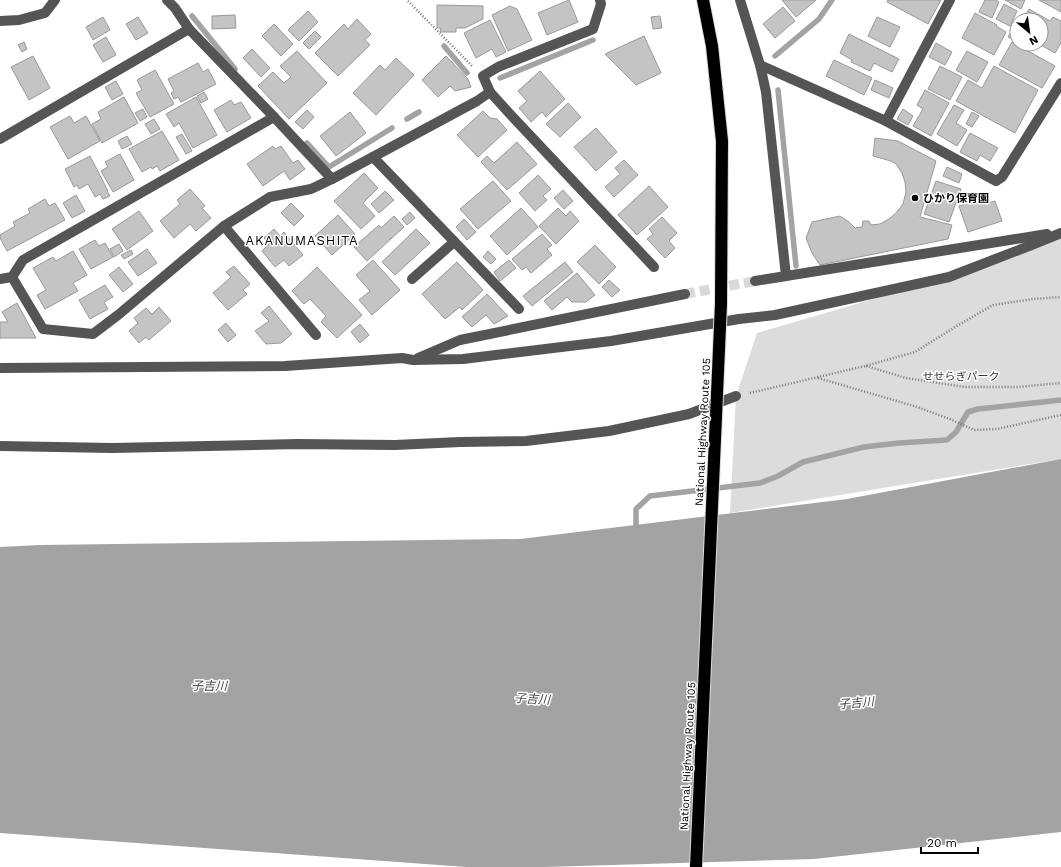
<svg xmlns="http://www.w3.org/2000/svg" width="1061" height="867" font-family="'Work Sans','Noto Sans JP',sans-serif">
  <rect width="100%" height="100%" fill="#fff"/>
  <polygon fill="#dcdcdc" points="1061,232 1061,459 730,513 736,396 757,333 949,277"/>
  <polygon fill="#a3a3a3" points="1061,459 1061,832 814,859 544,867 466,867 0,833 0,547 39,545 520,539 847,499"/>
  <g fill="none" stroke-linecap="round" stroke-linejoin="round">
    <g stroke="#a3a3a3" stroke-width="5.5">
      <polyline points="192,16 235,69"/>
      <polyline points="444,46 467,73"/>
      <polyline points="775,56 819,19 832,0"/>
      <polyline points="500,78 593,40"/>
      <polyline points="778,90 796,266"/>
      <polyline points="407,119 419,112"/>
      <polyline points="307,143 329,167 392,128"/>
      <polyline points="636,525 636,509 650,496 760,483 778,476 803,462 864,447 899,443 947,440 956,432 968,412 978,409 1061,400"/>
    </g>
  </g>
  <g fill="#c4c4c4" stroke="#999">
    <polygon points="569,0 578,22 547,35 538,13"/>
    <polygon points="782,0 816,0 796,17"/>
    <polygon points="888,0 941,0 928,24 887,2"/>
    <polygon points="985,0 996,0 999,2 992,18 979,12"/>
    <polygon points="1005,0 1025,0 1021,9"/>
    <polygon points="1039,0 1061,0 1061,12"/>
    <polygon points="1004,4 1017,11 1010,26 996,19"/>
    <polygon points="437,5 483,6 483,19 465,28 456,28 456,32 440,32 441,28 437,28"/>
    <polygon points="510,6 517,9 532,40 508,51 492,15"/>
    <polygon points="783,7 795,21 775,38 763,24"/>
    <polygon points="1029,9 1050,21 1053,17 1061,21 1061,43 1055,53 1039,44 1041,44 1041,20 1023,20"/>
    <polygon points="308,11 318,22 299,41 288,30"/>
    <polygon points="975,13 997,25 996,26 1006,32 994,55 962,38"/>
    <polygon points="235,15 236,28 212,29 212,16"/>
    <polygon points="660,16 662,28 653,29 651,17"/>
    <polygon points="103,17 110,30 93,40 86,27"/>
    <polygon points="138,17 148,33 136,40 126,24"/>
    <polygon points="877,17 900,27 890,47 868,36"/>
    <polygon points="357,19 371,34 365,40 370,45 338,76 315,53 344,24 348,29"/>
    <polygon points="490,20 506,52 496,57 492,49 476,58 464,33"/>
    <polygon points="1017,21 1017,41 1008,37"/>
    <polygon points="274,24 293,44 281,56 262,36"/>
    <polygon points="315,31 321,37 309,49 303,43"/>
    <polygon points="849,34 899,59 892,72 874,63 870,71 851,62 852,60 840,53"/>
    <polygon points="644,36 661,73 636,85 605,54"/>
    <polygon points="106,37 116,55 103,62 93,45"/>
    <polygon points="24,42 27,49 22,52 18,45"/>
    <polygon points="1012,42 1055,66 1042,88 999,65"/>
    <polygon points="936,43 952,52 945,65 929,57"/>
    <polygon points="1022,44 1034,44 1031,49"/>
    <polygon points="252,49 270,68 261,77 243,58"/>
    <polygon points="297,51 327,83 289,119 258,86 273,72 284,83 291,77 280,66"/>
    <polygon points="967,51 988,62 977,82 956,70"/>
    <polygon points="33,56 50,88 29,100 11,67"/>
    <polygon points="446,56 468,79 471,87 455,91 450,86 438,97 422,80"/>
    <polygon points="396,58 414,75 376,115 353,93 380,65 385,70"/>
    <polygon points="834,60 872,78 864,95 826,76"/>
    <polygon points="198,63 203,72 208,69 216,84 181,102 178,97 174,99 171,93 174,91 168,79"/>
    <polygon points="940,66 962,77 950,100 928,89"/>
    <polygon points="994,66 1038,90 1015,133 956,101 968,80 982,88"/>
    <polygon points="155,70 174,104 150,117 136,93 142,90 137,80"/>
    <polygon points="540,71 565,99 546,117 542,112 531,122 519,108 527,101 518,91"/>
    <polygon points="875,80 893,88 889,98 871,90"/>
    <polygon points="116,81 123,94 112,100 105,87"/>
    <polygon points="925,90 949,103 931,136 913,126 923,109 917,105"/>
    <polygon points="204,92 208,99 201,103 197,96"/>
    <polygon points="124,97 138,123 102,143 92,124 101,119 98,112"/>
    <polygon points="196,97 217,135 193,148 179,123 174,127 166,114"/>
    <polygon points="231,100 234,105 241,102 251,118 227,132 214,110"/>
    <polygon points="568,103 581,117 560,137 546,124"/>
    <polygon points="954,105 964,110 956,123 967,130 957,146 937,134"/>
    <polygon points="143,109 147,117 140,121 135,113"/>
    <polygon points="903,109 913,116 908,125 897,119"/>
    <polygon points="307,110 314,117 303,129 295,122"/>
    <polygon points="483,111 490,118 497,119 507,130 478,157 457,135"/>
    <polygon points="350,112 366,133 336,156 320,136"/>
    <polygon points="972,112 979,116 972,127 966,124"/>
    <polygon points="70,116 74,123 86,116 100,141 68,159 50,127"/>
    <polygon points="154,119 160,129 151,134 145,124"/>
    <polygon points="596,128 617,152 596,171 574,147"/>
    <polygon points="162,131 179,160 160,171 157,166 152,169 151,167 142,172 129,149"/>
    <polygon points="970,133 998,148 990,161 980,155 977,161 960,152"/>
    <polygon points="182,134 192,151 186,154 176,137"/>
    <polygon points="127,136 132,144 122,149 118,141"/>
    <polygon points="875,138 898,141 936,161 920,217 952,225 948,239 820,265 812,253 806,238 812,222 840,216 849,222 855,228 862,227 863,221 869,221 871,225 880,224 889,219 896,213 903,204 906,192 905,182 902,173 896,164 891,161 873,156"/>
    <polygon points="517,142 537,164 507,190 481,162 487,156 494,163"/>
    <polygon points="273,146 275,149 281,146 293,163 298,160 305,169 290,180 284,171 263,186 247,164"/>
    <polygon points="120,154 134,180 113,192 101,171 108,167 105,162"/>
    <polygon points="90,156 108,191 107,191 110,196 103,199 100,194 95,197 88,184 79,189 77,185 74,187 65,169"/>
    <polygon points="624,160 638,175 614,197 605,187 620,174 615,168"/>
    <polygon points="947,167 962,174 959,183 943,176"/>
    <polygon points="364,173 378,188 363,203 375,216 361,229 334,201"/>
    <polygon points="538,175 551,189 543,196 547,200 535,211 519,193"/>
    <polygon points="493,181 511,201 478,229 460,209"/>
    <polygon points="936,181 961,189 949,222 924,214"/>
    <polygon points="649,186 668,207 637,235 618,215"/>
    <polygon points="190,189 205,206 202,208 211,218 196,231 190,224 174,238 160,221 180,204 177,200"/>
    <polygon points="563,190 573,201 564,209 554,198"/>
    <polygon points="385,191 394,200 379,213 371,204"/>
    <polygon points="76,195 85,211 72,218 63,203"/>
    <polygon points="986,197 988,203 995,201 1002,221 968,232 959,206"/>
    <polygon points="45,199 49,206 55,203 65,220 7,251 0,238 0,235 15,226 13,222 30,213 28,209"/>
    <polygon points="291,203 304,216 294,226 281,213"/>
    <polygon points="521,208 538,227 507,255 490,236"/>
    <polygon points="558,208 566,216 570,211 579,221 556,244 539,226"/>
    <polygon points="139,211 153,231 127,250 112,229"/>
    <polygon points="410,212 415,218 407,225 402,219"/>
    <polygon points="338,215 355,234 332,255 315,236"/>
    <polygon points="394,216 404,227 367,261 354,247 379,225 381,228"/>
    <polygon points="662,217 677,233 669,241 675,248 665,258 647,239 653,234 649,229"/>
    <polygon points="464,219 476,232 467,240 456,227"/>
    <polygon points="274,229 280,236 284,232 303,255 289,266 284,260 275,267 262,251 269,244 264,238"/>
    <polygon points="416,229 430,243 395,275 382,262"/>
    <polygon points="542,234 552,245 547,249 552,255 531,273 526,267 522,270 512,259"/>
    <polygon points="95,240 99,246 105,243 113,257 91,269 79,249"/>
    <polygon points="119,244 123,251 114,257 110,249"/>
    <polygon points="595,245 616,267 599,284 577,262"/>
    <polygon points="147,249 157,263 138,276 128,262"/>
    <polygon points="131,250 133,254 124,259 121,255"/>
    <polygon points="73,251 87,275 73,283 78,291 45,309 37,295 46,290 33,268 53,257 56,261"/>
    <polygon points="488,251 496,259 491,264 483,257"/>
    <polygon points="373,260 400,290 372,315 359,300 370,291 356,275"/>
    <polygon points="509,260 516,268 500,281 494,272"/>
    <polygon points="457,262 483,290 462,310 460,307 445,319 422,294"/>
    <polygon points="565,262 573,272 532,306 523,296"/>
    <polygon points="234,266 250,284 243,290 247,294 228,310 213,293 231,277 226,272"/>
    <polygon points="119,267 133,284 123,292 109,275"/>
    <polygon points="317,267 362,315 337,338 321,322 326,316 310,299 304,304 292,291"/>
    <polygon points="577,273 595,295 586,302 572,302 567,297 552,310 544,301"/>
    <polygon points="609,280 620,290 612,297 602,287"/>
    <polygon points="105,285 113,297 104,302 108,309 90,319 79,300"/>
    <polygon points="487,294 508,316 494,324 486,315 472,327 462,317"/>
    <polygon points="17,303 36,338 0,338 0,322 8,322 2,312"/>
    <polygon points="269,306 292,334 281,343 266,344 255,331 269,321 261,313"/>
    <polygon points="159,307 171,321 149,340 146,337 139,343 129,331 138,323 134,318 146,308 152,314"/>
    <polygon points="226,323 236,335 228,342 218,330"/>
    <polygon points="360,324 369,335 360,343 351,332"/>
  </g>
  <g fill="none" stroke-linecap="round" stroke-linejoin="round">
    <polyline stroke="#d9d9d9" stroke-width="10" stroke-dasharray="10 5" stroke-linecap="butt" points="685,294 755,281"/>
    <defs>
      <polyline id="highway" points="703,0 712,46 722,141 721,304"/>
    </defs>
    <use href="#highway" stroke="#dbdbdb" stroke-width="14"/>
    <g stroke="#777" stroke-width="2.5" stroke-dasharray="1 2" stroke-linecap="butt">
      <polyline points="408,1 472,66"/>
      <polyline points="866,366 906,378 965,387 1017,387 1061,383"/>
      <polyline points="818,378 914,406 950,419 974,430 997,429 1061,415"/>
      <polyline points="750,393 865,366 915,352 955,327 993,305 1033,299 1061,297"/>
    </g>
    <g stroke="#555" stroke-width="10">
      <polyline points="167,0 175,8 189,29 274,117 332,179"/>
      <polyline points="600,0 601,4 593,29 498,67 483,76 490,92 509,113 654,267"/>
      <polyline points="740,0 760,65 766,92 786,276"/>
      <polyline points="0,21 19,20 45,13 55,0"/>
      <polyline points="760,65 886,121 996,181 1002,177 1061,83"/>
      <polyline points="886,121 950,0"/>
      <polyline points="0,139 189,29"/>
      <polyline points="373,157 519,309"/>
      <polyline points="224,226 316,335"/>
      <polyline points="12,277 43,329 93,334 118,315 224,226 270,197 311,189 332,179 477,101 490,92"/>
      <polyline points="0,279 12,277 23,260 274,117"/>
      <polyline points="412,279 454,242"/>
      <polyline points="755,281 1047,234"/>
      <polyline points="418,358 460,340 685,294"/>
      <polyline points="0,368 285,366 402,358 413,360 463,359 611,341 739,319 775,315 949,277 1029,246 1061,233"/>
      <polyline points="0,446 112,448 298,444 395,445 460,442 526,441 609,431 689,414 736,396"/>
    </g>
    <use href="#highway" stroke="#000" stroke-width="12"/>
    <defs>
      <polyline id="highway-bridge" points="696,867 721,304"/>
    </defs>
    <use href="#highway-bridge" stroke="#dbdbdb" stroke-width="14" stroke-linecap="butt"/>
    <use href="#highway-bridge" stroke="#000" stroke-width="12"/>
  </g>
  <circle fill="#000" stroke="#fff" stroke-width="1.5" cx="915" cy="198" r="4"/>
  <g text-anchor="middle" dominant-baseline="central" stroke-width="3" stroke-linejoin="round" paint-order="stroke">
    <g font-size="11" font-weight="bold" fill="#000" stroke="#fff" text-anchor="start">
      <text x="923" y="198">ひかり保育園</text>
    </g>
    <g font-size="11" fill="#333" stroke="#fff">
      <text x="961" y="376">せせらぎパーク</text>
    </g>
    <g font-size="11" fill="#000" stroke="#fff">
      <text transform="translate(703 432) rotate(-87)">National Highway Route 105</text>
      <text transform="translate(688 756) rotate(-87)">National Highway Route 105</text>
    </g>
    <g font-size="12" font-style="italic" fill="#444" stroke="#fff">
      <text transform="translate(209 686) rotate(1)">子吉川</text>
      <text transform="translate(532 699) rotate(3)">子吉川</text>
      <text transform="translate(856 703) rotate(-5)">子吉川</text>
    </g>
    <g font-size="13" letter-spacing="1" fill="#000" stroke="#fff">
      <text x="302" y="240">AKANUMASHITA</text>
    </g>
  </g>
  <g transform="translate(1029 32) rotate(151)"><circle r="19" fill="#ffffff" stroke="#999999"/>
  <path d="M0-3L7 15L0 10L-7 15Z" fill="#000000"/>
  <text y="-6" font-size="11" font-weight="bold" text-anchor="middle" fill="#000000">N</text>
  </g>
  <path d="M921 847v6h57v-6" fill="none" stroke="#000000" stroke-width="2"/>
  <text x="927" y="847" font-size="12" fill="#000000" stroke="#ffffff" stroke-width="3" paint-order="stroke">20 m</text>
</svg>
